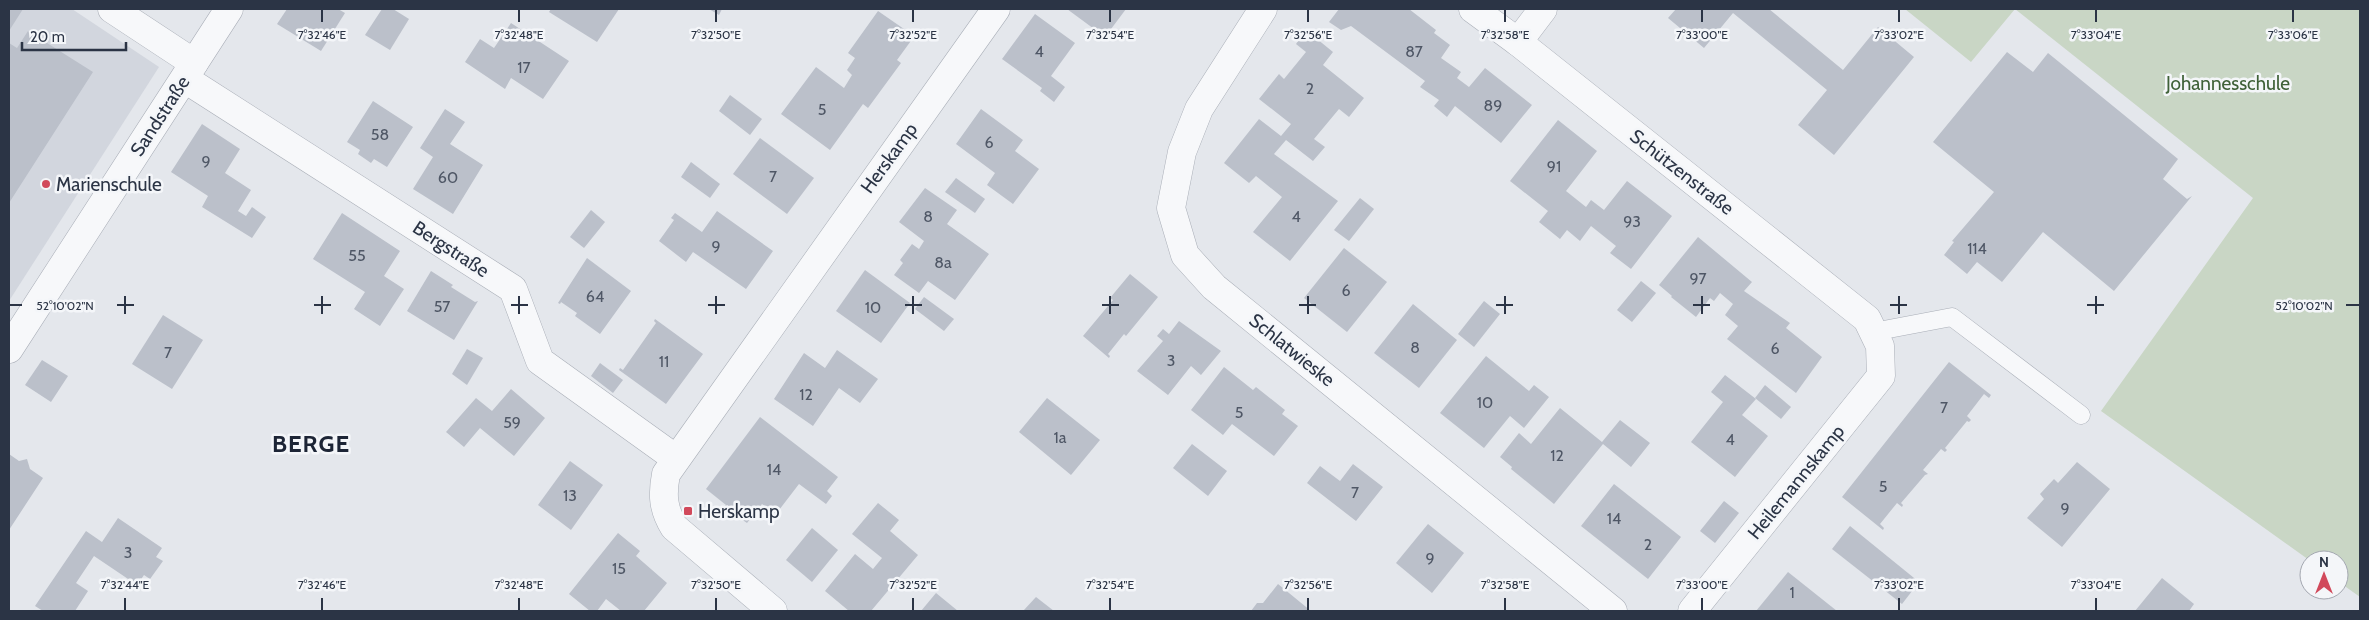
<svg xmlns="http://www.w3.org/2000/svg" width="2369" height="620" font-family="Cabin,sans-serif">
  <rect width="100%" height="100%" fill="#e4e7ec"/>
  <polygon fill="#d2d6de" points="9,9 72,9 159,67 9,301"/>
  <polygon fill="#c9d6c5" points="1905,9 2360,9 2360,597 2339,582 2339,560 2309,560 2101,411 2253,198 2015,9 1971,62"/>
  <g fill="#bbc0ca">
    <polygon points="9,9 23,9 9,31"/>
    <polygon points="287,9 338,9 345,13 321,51 277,24"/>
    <polygon points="382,9 393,9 409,19 390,50 365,35"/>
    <polygon points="551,9 619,9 597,42 549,12"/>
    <polygon points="709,9 722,9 719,15"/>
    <polygon points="1067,9 1126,9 1105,37"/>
    <polygon points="1339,9 1409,9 1436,30 1434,33 1450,45 1441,58 1461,72 1457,78 1469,87 1485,68 1532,105 1501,143 1455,106 1447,117 1434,106 1439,100 1420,87 1425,81 1351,26 1341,30 1329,22"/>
    <polygon points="1676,9 1769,9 1843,70 1878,27 1914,57 1834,155 1798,125 1827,90 1733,13 1704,48 1668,18"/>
    <polygon points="878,11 917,38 915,41 913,38 897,60 901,63 868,108 863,104 830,150 781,114 816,67 844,88 852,75 847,70 855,58 848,53"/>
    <polygon points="1035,14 1075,43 1051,76 1065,87 1054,102 1040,91 1042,88 1002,59"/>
    <polygon points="511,23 569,61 543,99 511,78 505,89 465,62 480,39 494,48"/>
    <polygon points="1306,30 1333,52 1323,65 1364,98 1349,117 1339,109 1314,139 1325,147 1313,161 1286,140 1274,154 1338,201 1290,261 1253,232 1282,197 1256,176 1249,183 1224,163 1259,119 1281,136 1291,124 1259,99 1279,74 1284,79 1306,52 1296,44"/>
    <polygon points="28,31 93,72 9,203 9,43 17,48"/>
    <polygon points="2007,52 2033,72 2048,53 2178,159 2163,179 2187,199 2192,196 2114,291 2043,232 2002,282 1977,262 1967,274 1944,255 1954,242 1952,241 1994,192 1933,142"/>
    <polygon points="730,95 762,119 750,135 719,111"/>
    <polygon points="373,101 413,127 387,167 374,159 371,163 358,154 360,150 347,142"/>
    <polygon points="445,109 465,122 450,144 483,165 453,214 413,189 433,157 420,148"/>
    <polygon points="981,109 1023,140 1015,151 1039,169 1013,204 987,185 995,173 956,144"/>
    <polygon points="1558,120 1597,151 1566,191 1586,207 1591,200 1604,210 1627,181 1672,216 1631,269 1610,253 1616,246 1591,226 1580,241 1567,230 1560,239 1539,222 1548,211 1510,181"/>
    <polygon points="202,124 240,149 225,173 251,190 238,211 246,216 252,207 266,217 252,238 202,207 208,196 171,172"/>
    <polygon points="760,138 814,178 787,214 733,174"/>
    <polygon points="691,162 720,184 710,198 681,177"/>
    <polygon points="956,178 985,199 975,213 945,192"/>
    <polygon points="925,188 957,210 947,224 989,254 955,300 928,281 919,293 894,275 903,263 900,260 912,244 919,249 924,241 899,222"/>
    <polygon points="1360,198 1374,209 1349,241 1334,230"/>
    <polygon points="591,210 605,222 584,248 570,237"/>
    <polygon points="717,211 773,251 746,289 693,252 686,262 659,241 674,220 671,218 675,213 702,232"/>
    <polygon points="342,213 400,251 384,276 404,289 380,326 354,309 365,292 313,259"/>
    <polygon points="1698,237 1752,282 1744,291 1790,323 1786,328 1822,357 1796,393 1727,339 1738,326 1725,315 1733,304 1720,293 1714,301 1710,298 1696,317 1671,297 1672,296 1659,285"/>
    <polygon points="1344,248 1387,282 1347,332 1304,298"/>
    <polygon points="587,258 631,291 600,334 575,316 577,313 561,302 560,304 558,303"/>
    <polygon points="865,270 910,303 881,343 836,311"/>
    <polygon points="431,271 453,285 451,287 475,302 478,301 454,340 407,311"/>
    <polygon points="1130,274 1158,297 1126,336 1124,334 1108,354 1110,356 1109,358 1083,336 1113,300 1110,298"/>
    <polygon points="1641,281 1656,293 1632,322 1617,310"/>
    <polygon points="924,297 954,319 944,331 915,309"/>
    <polygon points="1484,301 1500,314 1474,347 1458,334"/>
    <polygon points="1413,304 1457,340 1419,388 1374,353"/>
    <polygon points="163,315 203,340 172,389 132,364"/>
    <polygon points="655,319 703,354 666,404 619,370 620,368 623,370 656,323 654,321"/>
    <polygon points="1179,321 1221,351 1201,375 1191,366 1168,395 1137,371 1163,341 1157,336 1163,329 1169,334"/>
    <polygon points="467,349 483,358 467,385 452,374"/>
    <polygon points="837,350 878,379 860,403 839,388 813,426 774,399 804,353 825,368"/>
    <polygon points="1486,356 1529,391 1534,385 1549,397 1524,428 1510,416 1484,448 1440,413"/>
    <polygon points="42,360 68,376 51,402 25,385"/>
    <polygon points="1949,362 1991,395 1989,398 1984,394 1967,416 1971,420 1969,422 1967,421 1945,448 1947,450 1945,452 1941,449 1923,470 1928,474 1925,475 1901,503 1903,505 1902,507 1897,503 1880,524 1884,528 1883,530 1842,497"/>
    <polygon points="600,363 623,380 613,393 591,376"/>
    <polygon points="1224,367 1253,390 1256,387 1285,410 1282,414 1298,426 1274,456 1232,424 1223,435 1191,410"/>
    <polygon points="1725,375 1756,399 1742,415 1768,436 1735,477 1691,442 1723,402 1711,392"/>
    <polygon points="1765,385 1791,407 1781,419 1755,398"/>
    <polygon points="511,389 545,418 514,456 480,428 464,447 446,432 476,398 492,411"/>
    <polygon points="1047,398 1100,440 1071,475 1019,432"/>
    <polygon points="1560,408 1602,442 1620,420 1650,443 1631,467 1603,444 1554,504 1511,469 1512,467 1500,457 1519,433 1531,444"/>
    <polygon points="760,417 838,477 827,491 832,496 826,504 799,484 776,514 762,504 747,523 724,507 726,505 706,489"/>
    <polygon points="1192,444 1227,471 1208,496 1173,468"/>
    <polygon points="9,454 19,461 27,459 30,469 43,478 9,530"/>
    <polygon points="570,461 603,485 571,530 538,505"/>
    <polygon points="2077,462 2110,489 2062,547 2027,518 2044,499 2040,494 2054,479 2058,483"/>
    <polygon points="1353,464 1383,487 1356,521 1307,483 1320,466 1340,481"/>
    <polygon points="1614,484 1681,537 1648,579 1581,526"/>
    <polygon points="1724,501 1739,513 1715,543 1700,531"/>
    <polygon points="878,503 899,520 890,531 918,555 871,611 849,611 825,591 855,554 873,569 882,558 852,534"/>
    <polygon points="118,518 162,548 156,557 163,561 150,579 144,575 137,585 94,556 76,583 88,591 75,611 43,611 35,606 86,531 102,542"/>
    <polygon points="1428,524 1464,553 1432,593 1396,563"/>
    <polygon points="1850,526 1919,582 1902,604 1832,549"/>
    <polygon points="812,528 838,550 812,582 786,560"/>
    <polygon points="618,533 640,551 636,556 667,583 644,611 621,611 606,599 597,611 590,611 569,594"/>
    <polygon points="1788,572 1837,611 1756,611"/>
    <polygon points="2162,578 2194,604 2189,611 2135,611"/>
    <polygon points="1278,584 1311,611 1251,611 1257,603 1263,603"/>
    <polygon points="936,593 958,611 921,611"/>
    <polygon points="1036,597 1054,611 1023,611"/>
  </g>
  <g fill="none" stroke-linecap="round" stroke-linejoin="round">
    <defs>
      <polyline id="lane" points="1873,332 1952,317 2081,415"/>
      <g id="street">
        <polyline points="112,9 194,63"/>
        <polyline points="1263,9 1199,109 1182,152 1171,208 1185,255 1214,287 1613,611"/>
        <polyline points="1473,9 1518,42 1867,319 1880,346 1881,376 1692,611"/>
        <polyline points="1518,42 1543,9"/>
        <polyline points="185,79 513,289 540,361 675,458"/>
        <polyline points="9,349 229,9"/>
        <path d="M773,611l-99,-84c-11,-18 -12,-32 -8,-53l330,-465"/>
      </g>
    </defs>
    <use href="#lane" stroke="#a9aeb7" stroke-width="19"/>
    <use href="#street" stroke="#a9aeb7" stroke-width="29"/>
    <use href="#lane" stroke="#f7f8fa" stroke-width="18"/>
    <use href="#street" stroke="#f7f8fa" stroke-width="28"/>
  </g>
  <path fill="none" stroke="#2b3445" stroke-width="2" d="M322,10v12M519,10v12M716,10v12M913,10v12M1110,10v12M1308,10v12M1505,10v12M1702,10v12M1899,10v12M2096,10v12M2293,10v12M125,296v18M322,296v18M519,296v18M716,296v18M913,296v18M1110,296v18M1308,296v18M1505,296v18M1702,296v18M1899,296v18M2096,296v18M10,305h12M117,305h17M314,305h17M511,305h17M708,305h17M905,305h17M1102,305h17M1299,305h17M1496,305h17M1693,305h17M1890,305h17M2087,305h17M2346,305h13M125,598v12M322,598v12M519,598v12M716,598v12M913,598v12M1110,598v12M1308,598v12M1505,598v12M1702,598v12M1899,598v12M2096,598v12"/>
  <g fill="#d1495b" stroke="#f4f6f9" stroke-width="2">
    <circle cx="46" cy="184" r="5"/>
    <rect x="683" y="506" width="10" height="10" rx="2.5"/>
  </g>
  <g text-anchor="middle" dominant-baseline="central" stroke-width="5" stroke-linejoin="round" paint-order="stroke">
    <g font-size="16" fill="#4f5766">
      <text x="1039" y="51">4</text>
      <text x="1414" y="51">87</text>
      <text x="524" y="67">17</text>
      <text x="1310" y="88">2</text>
      <text x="1493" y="105">89</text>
      <text x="822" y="109">5</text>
      <text x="380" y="134">58</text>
      <text x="989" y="142">6</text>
      <text x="206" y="161">9</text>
      <text x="1554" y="166">91</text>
      <text x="773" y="176">7</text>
      <text x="448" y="177">60</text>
      <text x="928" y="216">8</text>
      <text x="1296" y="216">4</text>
      <text x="1632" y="221">93</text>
      <text x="716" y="246">9</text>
      <text x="1977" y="248">114</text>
      <text x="357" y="255">55</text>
      <text x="943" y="262">8a</text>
      <text x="1698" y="278">97</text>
      <text x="1346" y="290">6</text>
      <text x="595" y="296">64</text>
      <text x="442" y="306">57</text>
      <text x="873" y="307">10</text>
      <text x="1415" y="347">8</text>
      <text x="1775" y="348">6</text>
      <text x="168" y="352">7</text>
      <text x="1171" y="360">3</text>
      <text x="664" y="361">11</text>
      <text x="806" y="394">12</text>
      <text x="1485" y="402">10</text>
      <text x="1944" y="407">7</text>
      <text x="1239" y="412">5</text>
      <text x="512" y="422">59</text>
      <text x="1060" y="437">1a</text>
      <text x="1730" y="439">4</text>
      <text x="1557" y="455">12</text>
      <text x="774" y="469">14</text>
      <text x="1883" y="486">5</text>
      <text x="1355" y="492">7</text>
      <text x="570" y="495">13</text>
      <text x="2065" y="508">9</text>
      <text x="1614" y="518">14</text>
      <text x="1648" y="544">2</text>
      <text x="128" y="552">3</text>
      <text x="1430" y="558">9</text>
      <text x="619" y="568">15</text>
      <text x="1792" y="592">1</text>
    </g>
    <g font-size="19" fill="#3f6138" stroke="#f4f6f9">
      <text x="2228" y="83">Johannesschule</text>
    </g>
    <g font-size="19" fill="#2b3445" stroke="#f4f6f9">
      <text transform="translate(160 116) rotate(-57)">Sandstraße</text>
      <text transform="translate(889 158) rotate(-54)">Herskamp</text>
      <text transform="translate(1682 172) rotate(38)">Schützenstraße</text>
      <text transform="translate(451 249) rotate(33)">Bergstraße</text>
      <text transform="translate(1292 350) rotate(39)">Schlatwieske</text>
      <text transform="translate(1796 482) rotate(-51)">Heilemannskamp</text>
    </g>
    <g font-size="19" fill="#2b3445" stroke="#f4f6f9" text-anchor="start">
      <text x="56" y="184">Marienschule</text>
      <text x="698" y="511">Herskamp</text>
    </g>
    <g font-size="24" font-weight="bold" letter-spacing="1" fill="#1d2536" stroke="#f4f6f9">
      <text x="311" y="443">BERGE</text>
    </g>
  </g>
  <g font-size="12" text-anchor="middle" fill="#2b3445" stroke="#f4f6f9" stroke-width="5" stroke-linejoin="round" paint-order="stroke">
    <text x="322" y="39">7°32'46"E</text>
    <text x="519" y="39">7°32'48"E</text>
    <text x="716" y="39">7°32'50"E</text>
    <text x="913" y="39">7°32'52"E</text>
    <text x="1110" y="39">7°32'54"E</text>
    <text x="1308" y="39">7°32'56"E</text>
    <text x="1505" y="39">7°32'58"E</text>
    <text x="1702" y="39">7°33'00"E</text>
    <text x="1899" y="39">7°33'02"E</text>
    <text x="2096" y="39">7°33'04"E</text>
    <text x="2293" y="39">7°33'06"E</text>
    <text x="65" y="310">52°10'02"N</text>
    <text x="2304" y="310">52°10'02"N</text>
    <text x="125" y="589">7°32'44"E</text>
    <text x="322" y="589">7°32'46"E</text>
    <text x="519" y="589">7°32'48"E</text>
    <text x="716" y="589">7°32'50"E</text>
    <text x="913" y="589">7°32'52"E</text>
    <text x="1110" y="589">7°32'54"E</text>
    <text x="1308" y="589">7°32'56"E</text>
    <text x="1505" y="589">7°32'58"E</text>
    <text x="1702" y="589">7°33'00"E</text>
    <text x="1899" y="589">7°33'02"E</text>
    <text x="2096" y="589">7°33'04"E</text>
  </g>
  <rect width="2369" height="620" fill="none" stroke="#2b3445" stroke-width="20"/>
  <g transform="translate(2324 575)"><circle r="24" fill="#f4f6f9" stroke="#a4a8b1"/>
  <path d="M0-4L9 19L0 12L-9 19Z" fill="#d1495b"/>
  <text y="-8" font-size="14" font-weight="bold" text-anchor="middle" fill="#2b3445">N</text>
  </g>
  <path d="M22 42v8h104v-8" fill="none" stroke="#2b3445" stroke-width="2.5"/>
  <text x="30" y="42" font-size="15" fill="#2b3445" stroke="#f4f6f9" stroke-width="4" paint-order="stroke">20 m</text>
</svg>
